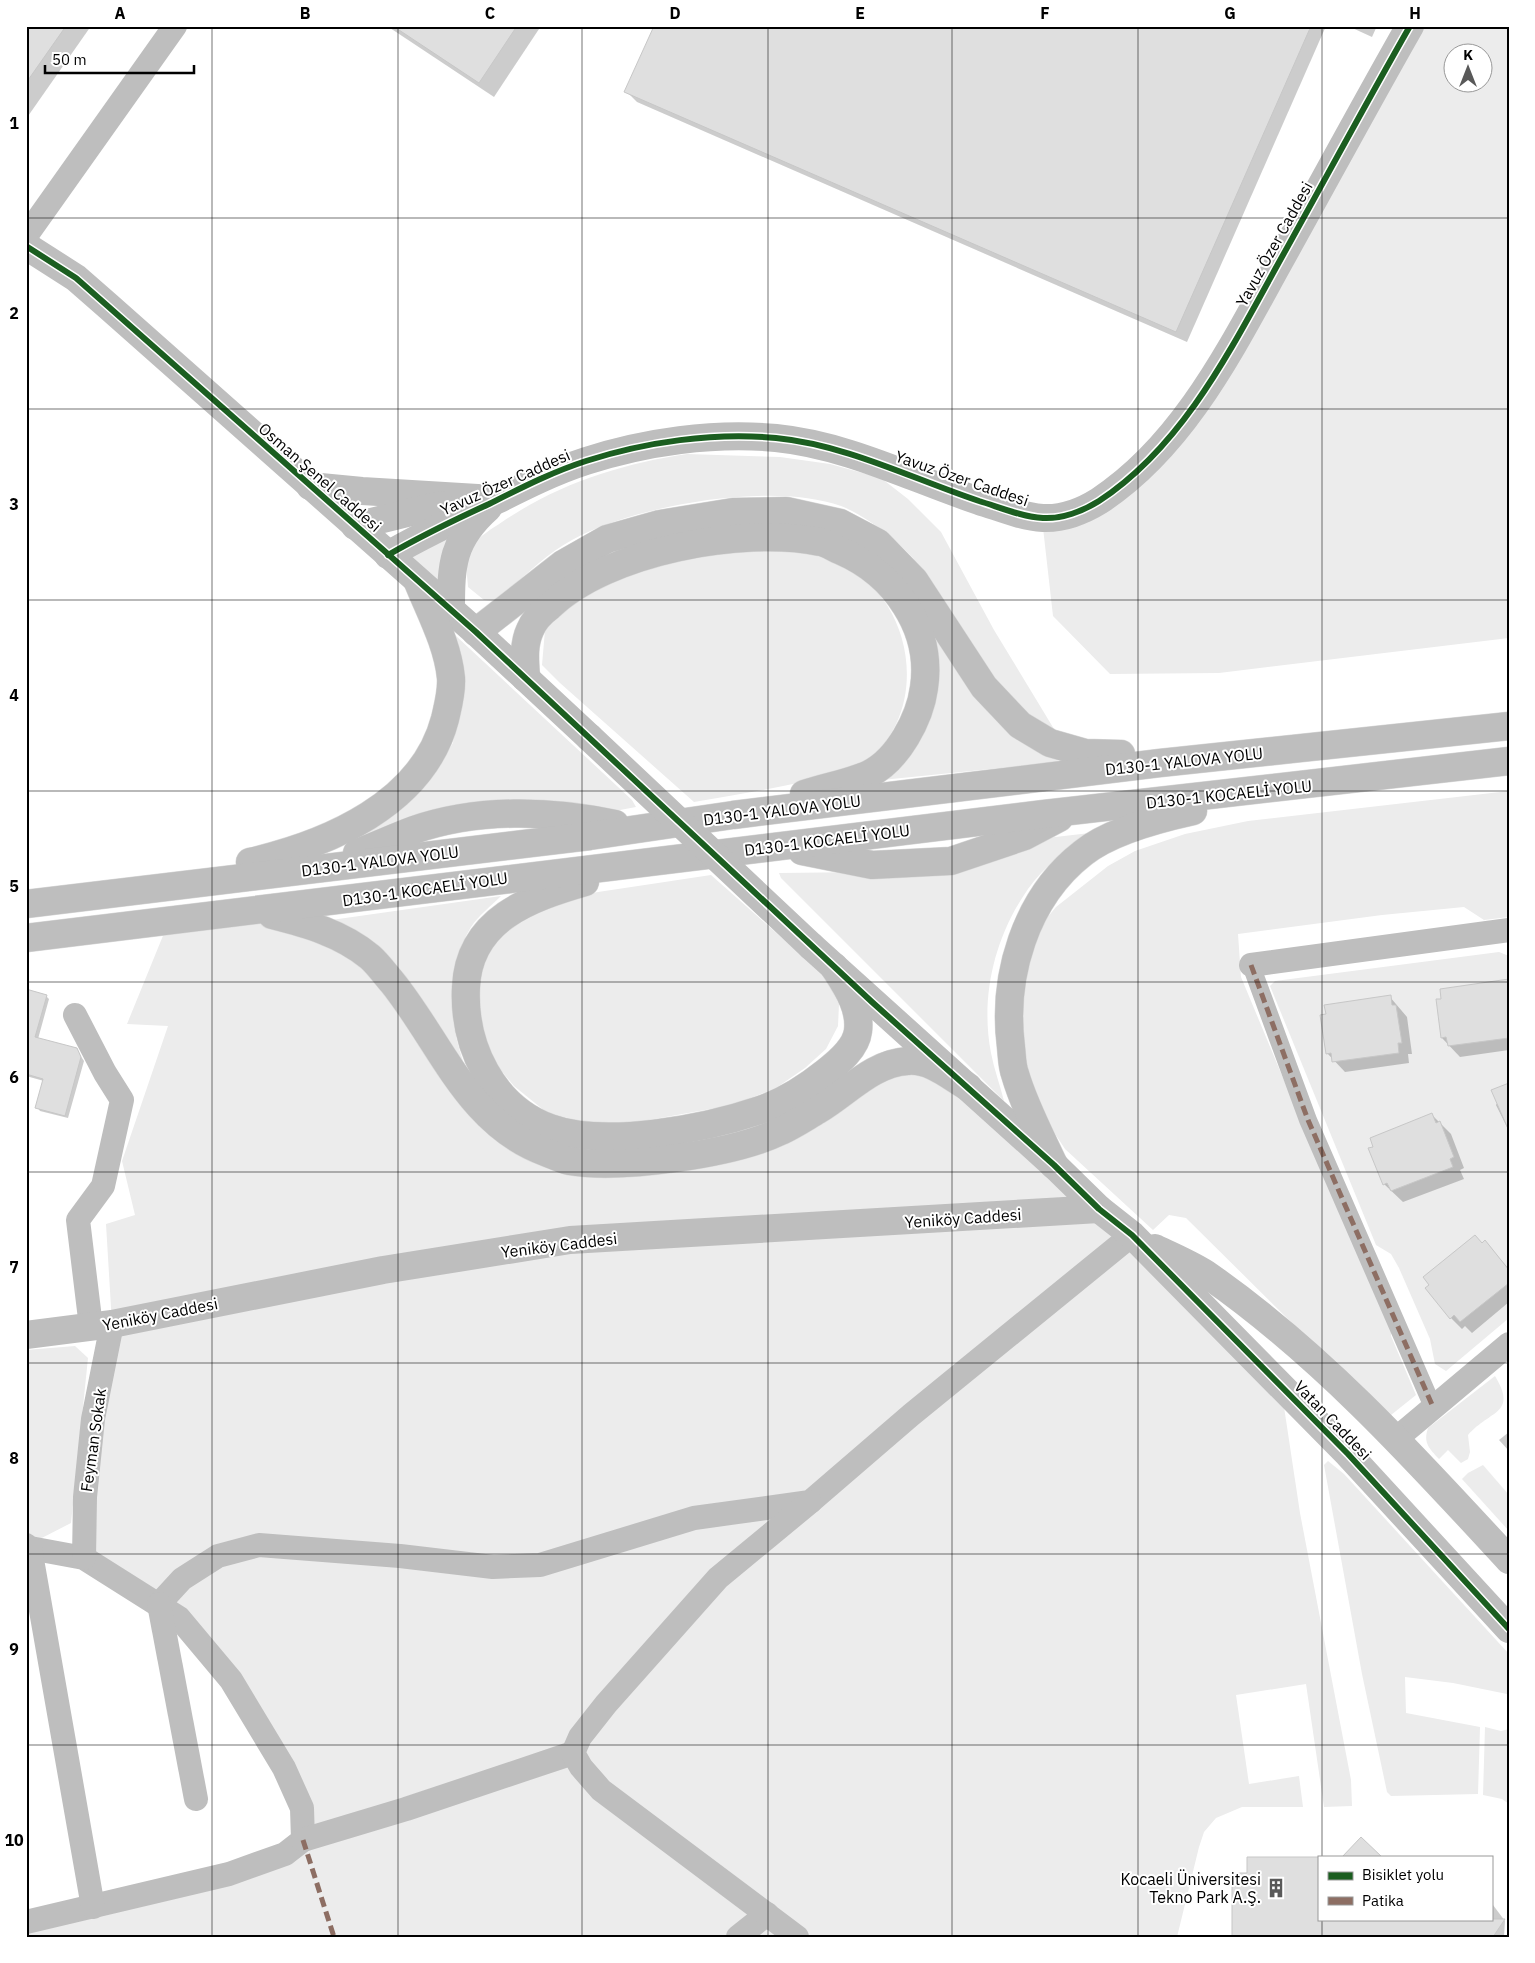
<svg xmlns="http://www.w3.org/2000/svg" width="1535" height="1963" font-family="'IBM Plex Sans',sans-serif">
  <rect width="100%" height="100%" fill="#fff"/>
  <g fill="#ececec" fill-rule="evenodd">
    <path d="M1410,26h99v612l-290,35 -109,1 -57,-58 -11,-97 23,-2 96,-71zM1452,52h30v30h-30z"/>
    <path d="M687,454l93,3 50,7 51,14 27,21 33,33 53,98 60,99c-17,-8 -35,-17 -47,-31 -9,-9 -15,-21 -21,-32 -23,-34 -47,-78 -74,-109 -17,-19 -48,-42 -71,-51 -69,-25 -206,-1 -269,34 -28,15 -52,41 -77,61l-11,-1 -16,-13c-1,-15 -4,-28 4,-41 6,-9 21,-18 30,-24 56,-38 118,-58 185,-68z"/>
    <polygon points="452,530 439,581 410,558"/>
    <path d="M762,548c16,2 51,2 64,8 22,10 48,28 61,49 32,51 27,125 -27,161 -8,5 -20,6 -29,9 -45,12 -91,19 -137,27l-134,-119 -18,-18 3,-35c55,-65 137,-72 217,-82z"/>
    <polygon points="913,598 1014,734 1060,762 882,780 920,733"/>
    <polygon points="455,635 632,800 636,807 620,810 560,806 370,839 328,848 436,770 453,743 457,709"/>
    <polygon points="1509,791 1509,917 1484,920 1464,907 1382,915 1238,934 1241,977 1303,1126 1391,1321 1391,1336 1416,1395 1391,1415 1383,1413 1186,1218 1169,1215 1153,1230 1065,1149 1042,1114 1024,1077 1017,991 1041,925 1056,907 1108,866 1135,851 1185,834 1248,821"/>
    <path d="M1090,833c-22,16 -46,33 -62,56 -33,47 -48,107 -37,164 3,16 9,32 13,48l-223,-223 -2,-5 87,-1 172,-33z"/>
    <polygon points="711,875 824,975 839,1004 838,1026 826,1049 805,1068 776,1088 733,1105 632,1123 586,1123 546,1112 514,1086 494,1062 480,1030 479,964 498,935 523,916 565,897"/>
    <path d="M501,896c-10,10 -23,20 -30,31 -25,40 -23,91 -8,134l-19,-22 -120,-118z"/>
    <polygon points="256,911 348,941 439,1052 567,1160 728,1148 924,1061 1281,1387 1300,1513 1351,1780 1352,1806 1324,1807 1306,1684 1236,1695 1249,1784 1299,1776 1303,1807 1242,1807 1216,1818 1204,1832 1199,1847 1177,1937 26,1937 26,1922 285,1855 302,1808 179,1618 84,1558 112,1324 106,1224 135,1215 122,1161 168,1026 127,1024 169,921"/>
    <polygon points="1499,952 1509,956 1509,1318 1446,1371 1435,1364 1430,1339 1399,1268 1391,1254 1376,1245 1270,986 1275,981"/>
    <polygon points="75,1346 88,1358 71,1523 32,1543 26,1539 26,1350"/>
    <path d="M1495,1376c23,38 -5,34 -27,59l2,17 -2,7 -7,4 -13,-13 -9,9c-10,-11 -16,-16 -11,-31z"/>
    <polygon points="1328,1461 1344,1474 1509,1654 1509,1699 1507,1694 1453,1683 1405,1677 1406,1713 1480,1727 1478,1794 1391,1796 1387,1792 1362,1674 1324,1465"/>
    <polygon points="1483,1465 1509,1495 1509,1531 1462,1479 1468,1473"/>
    <polygon points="1485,1727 1501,1731 1509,1729 1509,1804 1502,1799 1483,1795"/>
  </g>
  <g fill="#0003">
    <polygon points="26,26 91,26 26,119"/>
    <polygon points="387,26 541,26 494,97"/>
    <polygon points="656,26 1326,26 1187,342 637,102 626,91"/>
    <polygon points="1348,26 1377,26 1372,37"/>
    <polygon points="1509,885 1509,901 1507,888"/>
    <polygon points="1509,984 1509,1050 1460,1057 1442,1038"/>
    <polygon points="26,991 46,996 49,999 38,1039 76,1049 84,1061 68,1118 40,1111 37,1107 44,1081 26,1076"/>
    <polygon points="1390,997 1407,1017 1412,1054 1408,1054 1409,1063 1345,1072 1327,1053"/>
    <polygon points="1509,1084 1509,1131 1496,1105"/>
    <polygon points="1432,1115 1451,1134 1464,1168 1460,1170 1464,1179 1403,1202 1384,1184"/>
    <polygon points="1485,1242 1509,1269 1509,1302 1472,1333 1465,1326 1462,1329 1451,1318"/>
    <polygon points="1509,1432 1509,1451 1499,1440"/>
    <polygon points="1486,1856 1487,1857 1447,1857"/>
    <polygon points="1491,1861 1493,1905 1505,1921 1504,1937 1234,1937 1319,1919 1491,1919"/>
  </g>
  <g fill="#dfdfdf" stroke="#c7c7c7">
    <polygon points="26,26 66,26 26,83"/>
    <polygon points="393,26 517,26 479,83"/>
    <polygon points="654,26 1311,26 1176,332 624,92"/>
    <polygon points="1509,979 1509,1038 1448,1046 1446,1037 1441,1038 1436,999 1441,999 1440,989"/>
    <polygon points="26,989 47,995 35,1037 77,1048 81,1057 65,1116 35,1108 43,1079 26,1074"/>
    <polygon points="1391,995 1392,1005 1396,1005 1402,1043 1398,1043 1399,1053 1332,1062 1331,1053 1326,1054 1320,1015 1326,1014 1324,1005"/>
    <polygon points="1509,1083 1509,1131 1491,1090"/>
    <polygon points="1432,1113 1436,1123 1440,1121 1454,1157 1450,1159 1453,1167 1391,1191 1387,1183 1383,1185 1368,1148 1373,1147 1370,1138"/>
    <polygon points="1475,1235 1482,1243 1485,1240 1509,1270 1509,1283 1460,1322 1454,1315 1450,1319 1425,1288 1429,1285 1423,1277"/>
    <polygon points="1361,1837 1382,1857 1342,1857"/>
    <polygon points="1247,1857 1319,1857 1319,1919 1505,1919 1493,1937 1232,1937 1232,1873 1247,1873"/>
  </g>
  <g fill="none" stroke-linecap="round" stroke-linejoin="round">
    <defs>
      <g id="trunk">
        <polyline points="476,632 563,564 607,539 660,524 733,512 786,511 840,523 878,543 914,580 984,687 1020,725 1050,743 1085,753 1121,754"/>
        <path d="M526,678c-1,-16 -3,-33 4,-48 4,-10 11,-17 19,-23 57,-56 194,-81 271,-65 7,1 14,6 21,9 53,23 92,77 83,137 -4,30 -26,72 -55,86 -19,9 -44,13 -65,20"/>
        <polyline points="802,851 872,865 951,861 1025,836 1059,818"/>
        <path d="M357,853c19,-7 38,-16 57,-23 63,-22 137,-20 201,-6"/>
        <path d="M250,862c78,-18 173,-58 195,-143 3,-13 7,-27 6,-41 -3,-33 -21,-66 -33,-96"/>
        <path d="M585,882c-55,16 -116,37 -119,105 -3,58 26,120 84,141 55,20 154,1 210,-18 24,-8 46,-22 66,-38 13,-10 30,-24 32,-41 3,-24 -12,-45 -24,-64"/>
        <polyline points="26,904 590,836 733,815 1160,763 1509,726"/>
        <path d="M272,915c35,9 69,18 98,42 8,7 15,17 22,25 48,59 76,142 153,170 8,3 16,7 24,9 52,9 165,-7 212,-30 13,-6 25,-14 37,-21 29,-17 54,-47 90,-49 22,-2 41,15 60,26"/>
        <polyline points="26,938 1044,814 1509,761"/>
        <path d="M1054,1165c-14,-30 -30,-60 -39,-91 -3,-8 -3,-18 -4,-27 -9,-70 14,-149 72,-194 26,-21 78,-35 110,-42"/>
      </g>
    </defs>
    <use href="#trunk" stroke="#dbdbdb" stroke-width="29"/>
    <polyline stroke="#bebebe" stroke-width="18" points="1251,965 1308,1120 1433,1407"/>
    <g stroke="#bebebe" stroke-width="24">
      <polyline points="26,236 175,26"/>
      <polyline points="1251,965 1509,930"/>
      <polyline points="75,1015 105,1073 122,1100 103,1186 78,1220 91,1327"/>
      <polyline points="1397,1438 1509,1344"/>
      <polyline points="26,1545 30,1548 84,1558 179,1618 231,1680 284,1768 302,1808 303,1840 285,1854 229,1874 26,1922"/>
      <polyline points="30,1548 93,1907"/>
      <polyline points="84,1558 85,1497 93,1419 112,1324"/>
      <polyline points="159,1604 182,1579 218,1556 259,1545 400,1556 493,1567 540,1565 694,1518 810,1502 911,1415 1132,1235"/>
      <polyline points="159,1604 196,1799"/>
      <polyline points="303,1840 406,1809 573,1753"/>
      <polyline points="738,1937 767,1914"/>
      <polyline points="797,1937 601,1790 581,1767 573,1753 580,1737 606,1704 718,1578 810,1502"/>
    </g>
    <g stroke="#bebebe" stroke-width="28">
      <polyline points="26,246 76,278 108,306 476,632 589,737"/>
      <polyline points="310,486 362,491 494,499"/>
      <polyline points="355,526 440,505"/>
      <path d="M388,555c33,-19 66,-35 101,-51 32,-16 63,-32 97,-43 59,-19 128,-29 190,-23 71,7 137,41 203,63 20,6 43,16 64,17 19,1 40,-7 56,-17 84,-55 132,-152 179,-237 44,-79 87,-159 132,-238"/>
      <path d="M451,610c0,-45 1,-70 37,-102"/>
      <polyline points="811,946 1054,1165 1099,1209 1132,1235 1348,1454 1509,1629"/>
      <path d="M1155,1248c18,9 38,17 54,28 113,79 207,183 300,284"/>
      <polyline points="26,1335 112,1324 383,1270 570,1240 1099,1209"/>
    </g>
    <use href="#trunk" stroke="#bebebe" stroke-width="28"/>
    <polyline stroke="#bebebe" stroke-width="28" points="589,737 811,946"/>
    <g stroke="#8d6e63" stroke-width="5" stroke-dasharray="10 5" stroke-linecap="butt">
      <polyline points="1251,965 1308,1120 1433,1407"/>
      <polyline points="303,1840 334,1937"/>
    </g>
    <defs>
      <g id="cycleway">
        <polyline points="26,246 76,278 476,632 872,1002 1054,1165 1099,1209 1132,1235 1348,1454 1509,1629"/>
        <path d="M388,555c33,-19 66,-35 101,-51 32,-16 63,-32 97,-43 59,-19 128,-29 190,-23 71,7 137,41 203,63 20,6 43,16 64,17 19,1 40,-7 56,-17 84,-55 132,-152 179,-237 44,-79 87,-159 132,-238"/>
      </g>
    </defs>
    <use href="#cycleway" stroke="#fff" stroke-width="9"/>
    <use href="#cycleway" stroke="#1b5e20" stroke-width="6"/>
  </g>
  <path fill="none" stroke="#000" stroke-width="1" stroke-opacity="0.55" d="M212,26v1911M398,26v1911M582,26v1911M768,26v1911M952,26v1911M1138,26v1911M1322,26v1831M26,218h1483M26,409h1483M26,600h1483M26,791h1483M26,982h1483M26,1172h1483M26,1363h1483M26,1554h1483M26,1745h1483M1322,1919v18"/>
  <defs>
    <symbol id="building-bare" viewBox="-9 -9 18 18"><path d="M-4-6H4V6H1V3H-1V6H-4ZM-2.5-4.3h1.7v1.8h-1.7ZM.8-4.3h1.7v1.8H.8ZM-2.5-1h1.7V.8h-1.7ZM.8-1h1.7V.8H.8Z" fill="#595959" stroke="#fff" stroke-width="2.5" paint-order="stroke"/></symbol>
  </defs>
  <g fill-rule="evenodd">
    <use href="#building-bare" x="1262" y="1874" width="28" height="28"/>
  </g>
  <g text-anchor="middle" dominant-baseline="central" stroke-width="4" stroke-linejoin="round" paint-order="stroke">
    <g font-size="16" fill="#000" stroke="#fff">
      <text transform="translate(1274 244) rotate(-61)">Yavuz Özer Caddesi</text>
      <text transform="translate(320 477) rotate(41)">Osman Şenel Caddesi</text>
      <text transform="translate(962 478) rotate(19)">Yavuz Özer Caddesi</text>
      <text transform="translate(505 482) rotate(-24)">Yavuz Özer Caddesi</text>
      <text transform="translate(1184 761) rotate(-6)">D130-1 YALOVA YOLU</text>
      <text transform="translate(1229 794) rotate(-6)">D130-1 KOCAELİ YOLU</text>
      <text transform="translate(782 810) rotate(-7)">D130-1 YALOVA YOLU</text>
      <text transform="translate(827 840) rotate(-7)">D130-1 KOCAELİ YOLU</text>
      <text transform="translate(380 861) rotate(-7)">D130-1 YALOVA YOLU</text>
      <text transform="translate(425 889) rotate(-8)">D130-1 KOCAELİ YOLU</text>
      <text transform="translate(963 1218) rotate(-4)">Yeniköy Caddesi</text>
      <text transform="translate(559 1245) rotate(-7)">Yeniköy Caddesi</text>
      <text transform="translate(160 1314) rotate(-11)">Yeniköy Caddesi</text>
      <text transform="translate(1333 1420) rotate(46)">Vatan Caddesi</text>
      <text transform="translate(93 1440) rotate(-82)">Feyman Sokak</text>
    </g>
    <g font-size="16" fill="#000" stroke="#fff" text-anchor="end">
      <text x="1261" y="1879">Kocaeli Üniversitesi<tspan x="1261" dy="18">Tekno Park A.Ş.</tspan></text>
    </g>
  </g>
  <rect width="1535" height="1963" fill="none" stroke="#ffffff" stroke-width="55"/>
  <rect x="1318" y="1856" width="175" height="65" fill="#ffffff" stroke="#999999"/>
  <rect x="1328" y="1872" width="25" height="8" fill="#1b5e20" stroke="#999999"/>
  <text x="1362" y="1880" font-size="15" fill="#000000">Bisiklet yolu</text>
  <rect x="1328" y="1897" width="25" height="8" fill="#8d6e63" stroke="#999999"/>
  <text x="1362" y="1906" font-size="15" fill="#000000">Patika</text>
  <g transform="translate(1468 68)"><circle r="24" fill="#ffffff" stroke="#999999"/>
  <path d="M0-4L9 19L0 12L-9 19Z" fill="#595959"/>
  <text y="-8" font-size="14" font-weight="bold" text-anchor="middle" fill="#000000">K</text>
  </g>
  <path d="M45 65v8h149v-8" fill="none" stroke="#000000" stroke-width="2.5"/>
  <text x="52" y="65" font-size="15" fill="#000000" stroke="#ffffff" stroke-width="4" paint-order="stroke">50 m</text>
  <rect x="28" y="28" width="1480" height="1908" fill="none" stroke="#000" stroke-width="2"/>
  <g font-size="16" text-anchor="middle" font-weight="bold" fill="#000">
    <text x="120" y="19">A</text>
    <text x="305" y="19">B</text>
    <text x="490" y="19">C</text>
    <text x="675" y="19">D</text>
    <text x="860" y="19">E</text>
    <text x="1045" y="19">F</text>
    <text x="1230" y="19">G</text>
    <text x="1415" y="19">H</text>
    <text x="14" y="129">1</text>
    <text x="14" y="319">2</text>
    <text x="14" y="510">3</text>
    <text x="14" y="701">4</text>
    <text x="14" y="892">5</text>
    <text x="14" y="1083">6</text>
    <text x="14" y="1273">7</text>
    <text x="14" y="1464">8</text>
    <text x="14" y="1655">9</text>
    <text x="14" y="1846">10</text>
  </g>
</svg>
